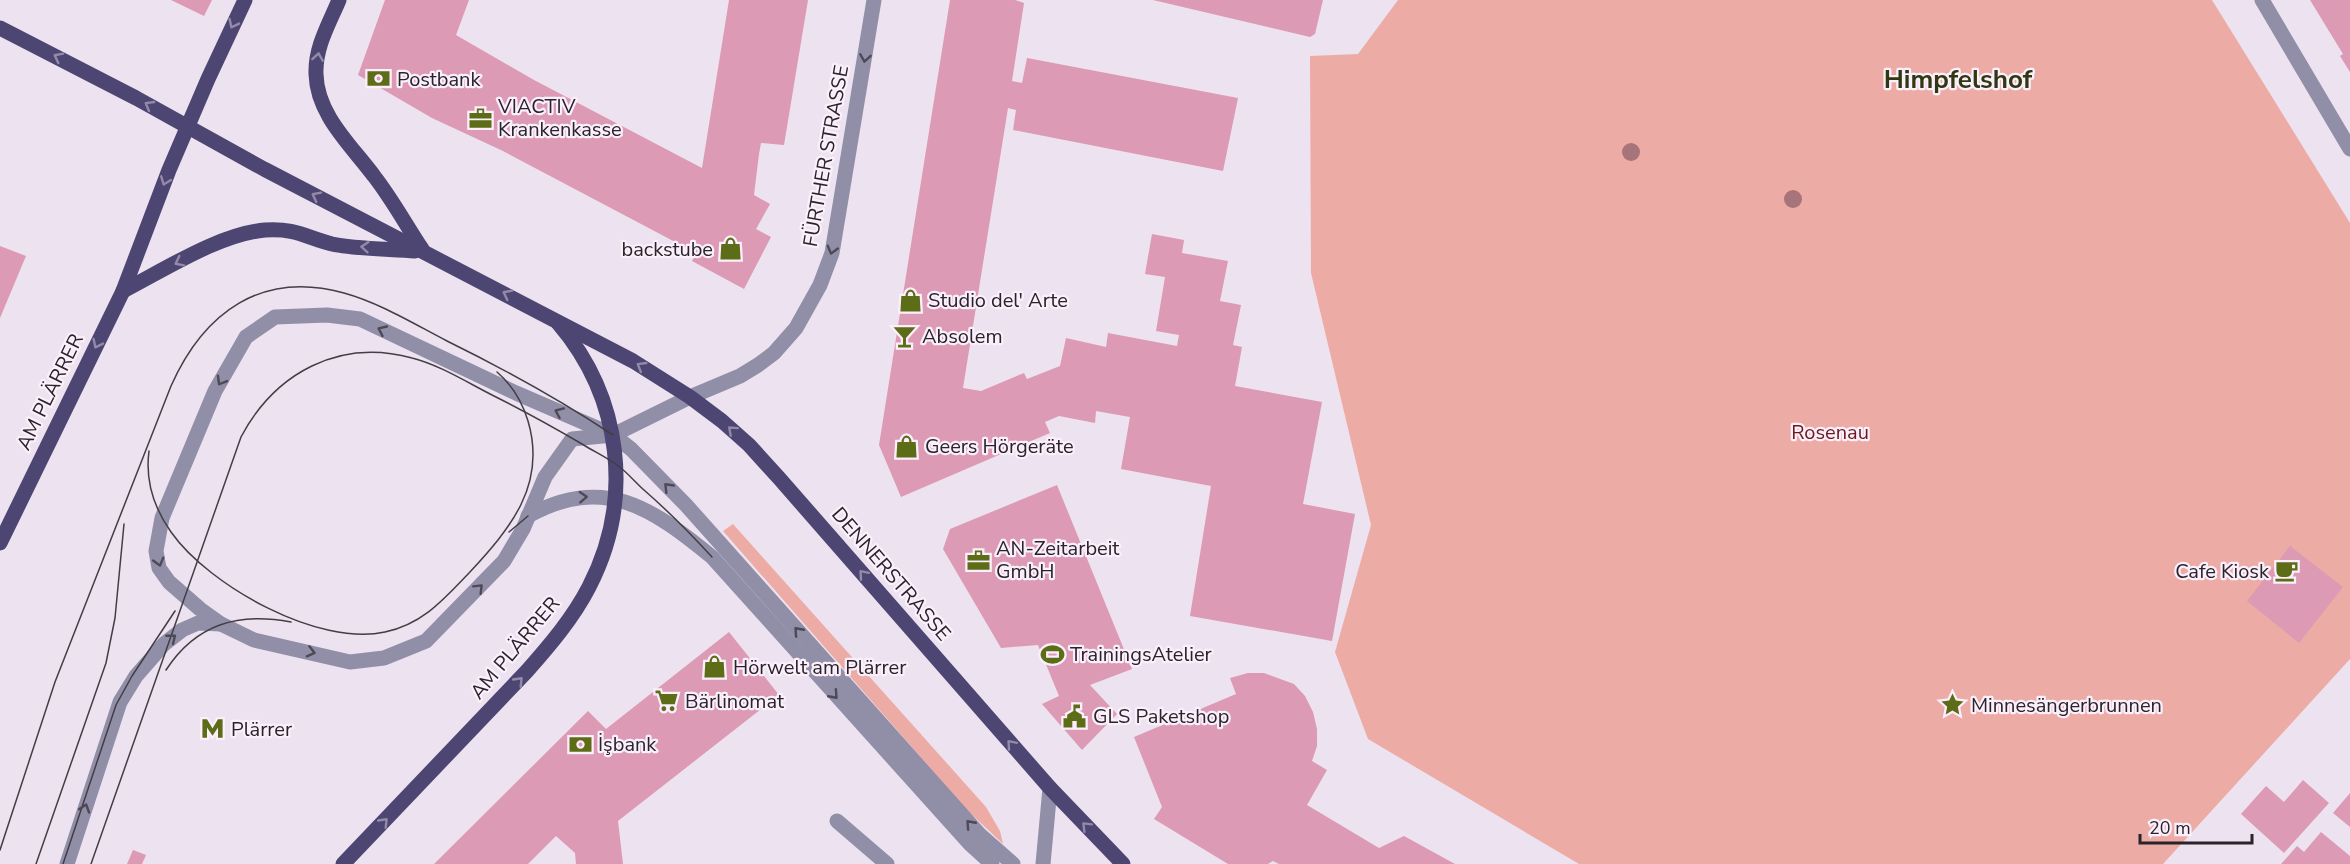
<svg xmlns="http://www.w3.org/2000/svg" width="2350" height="864" font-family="'Nunito Sans',sans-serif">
  <rect width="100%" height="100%" fill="#ede2ef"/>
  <g fill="#edaba5">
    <polygon points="1398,0 2212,0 2350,223 2350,659 2163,864 1579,864 1368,739 1335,652 1371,525 1311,273 1310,56 1358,54"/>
    <polygon points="733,524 986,807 1000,831 1003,844 966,809 723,531"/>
  </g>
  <g fill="#dc9ab4">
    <polygon points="171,0 212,0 204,16"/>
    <polygon points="385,0 469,0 456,35 534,80 702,168 729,0 808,0 784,145 761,143 759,154 754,195 770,204 756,229 771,237 744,289 692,261 696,253 503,151 432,118 358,75"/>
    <polygon points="950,0 1015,0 1024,3 1012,81 1022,83 1027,58 1238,98 1223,171 1013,130 1016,110 1008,108 963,388 981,391 1024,373 1027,379 1060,366 1066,338 1106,347 1108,333 1177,346 1179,335 1156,331 1165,277 1145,274 1152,234 1184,240 1182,253 1228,261 1220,301 1241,305 1233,345 1242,347 1235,386 1322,402 1303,504 1355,514 1332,641 1190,616 1211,486 1121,469 1130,417 1096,411 1095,423 1059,416 1045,422 1050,433 901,497 879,445"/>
    <polygon points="1153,0 1323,0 1315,34 1310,37"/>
    <polygon points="2310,0 2350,0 2350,72 2340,56 2343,54"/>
    <polygon points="0,246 26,256 0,318"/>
    <polygon points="1057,485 1132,669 1090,685 1117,714 1082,750 1042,704 1059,696 1038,645 1001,648 943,549 950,529"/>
    <polygon points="2290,546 2343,587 2299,643 2247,601"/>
    <polygon points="729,632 779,695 618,821 623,864 576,864 575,853 556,836 528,864 434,864 588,711 606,729"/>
    <polygon points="1248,673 1264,673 1294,684 1305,696 1313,712 1317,729 1317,746 1312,761 1327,770 1307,805 1379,848 1404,836 1455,864 1279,864 1273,861 1268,864 1228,864 1154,819 1162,807 1134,737 1236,694 1230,678"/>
    <polygon points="2303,780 2329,803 2284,853 2241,814 2266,786 2284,802"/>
    <polygon points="2350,793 2350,827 2333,813"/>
    <polygon points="2321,832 2350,856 2350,864 2281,864 2297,846 2304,852"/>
    <polygon points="133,850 146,855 142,864 127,864"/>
  </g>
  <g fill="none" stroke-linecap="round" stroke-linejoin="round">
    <g stroke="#918ea8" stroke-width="15">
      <polyline points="874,0 832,253 820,285 796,328 774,353 758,365 740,376 690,397 613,435 572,439 545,477 523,529 504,561 426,641 384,658 350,662 254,640 221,624 200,609 169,582 159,568 156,551 162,518 215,391 246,337 275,317 327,315 360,319 516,393 613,435 631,449 686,505 980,835 1013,864"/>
      <polyline points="2262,0 2350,149"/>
      <path d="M528,516c76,-42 124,-8 184,41l258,287 22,20"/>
      <polyline points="837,821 887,864"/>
      <polyline points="67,864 120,702 136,676 164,644 182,630 198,623 221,624"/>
      <polyline points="1043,864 1050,788"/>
    </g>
    <g stroke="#4d4672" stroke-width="15">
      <path d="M339,0c-10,24 -24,47 -23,74 1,41 35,71 58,102 18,23 32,49 48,73"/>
      <polyline points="0,28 136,98 264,169 633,361 690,397 722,421 749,445 779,478 1050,788 1123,864"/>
      <path d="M123,291c41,-21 96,-57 142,-61 31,-2 40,7 67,14 22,5 59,5 83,7"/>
      <polyline points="0,543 123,291 169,170 208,79 245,0"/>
      <path d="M343,864l184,-193c23,-26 46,-53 62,-84 45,-87 33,-189 -31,-264"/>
    </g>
    <g stroke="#433e45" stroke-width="1.5">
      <path d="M149,451c-4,30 5,57 22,81 38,54 148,115 214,100 38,-8 59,-33 84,-59 41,-44 78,-88 59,-152 -6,-20 -16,-36 -31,-49"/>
      <polyline points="509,532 528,516"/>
      <path d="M166,670c30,-46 72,-58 125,-48"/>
      <path d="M0,850l55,-168 116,-296c33,-74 91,-116 173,-93 36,10 70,31 103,48 57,28 113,59 166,94"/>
      <polyline points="36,864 106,663 115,618 124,524"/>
      <polyline points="63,864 116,705 132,676 175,611"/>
      <path d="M91,864l150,-427c34,-64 98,-99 171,-79 28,7 56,25 82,38 30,15 59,31 88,48 11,7 24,13 35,21 10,7 18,17 27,25 24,21 46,43 68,67"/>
    </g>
  </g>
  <g fill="#a6747a">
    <circle cx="1631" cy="152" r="9"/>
    <circle cx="1793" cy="199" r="9"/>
  </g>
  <defs><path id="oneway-chevron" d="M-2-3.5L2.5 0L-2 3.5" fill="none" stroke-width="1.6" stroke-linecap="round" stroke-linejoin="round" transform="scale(1.5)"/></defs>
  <g stroke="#938aa9">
    <use href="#oneway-chevron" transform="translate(233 24) rotate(116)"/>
    <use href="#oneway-chevron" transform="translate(58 57) rotate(-153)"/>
    <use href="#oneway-chevron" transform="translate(318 57) rotate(-81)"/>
    <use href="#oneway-chevron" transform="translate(149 105) rotate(-150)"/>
    <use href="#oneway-chevron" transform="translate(165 181) rotate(111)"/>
    <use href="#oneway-chevron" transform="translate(316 196) rotate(-153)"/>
    <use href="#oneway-chevron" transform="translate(365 247) rotate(-175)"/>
    <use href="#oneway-chevron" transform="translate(179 262) rotate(153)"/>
    <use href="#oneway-chevron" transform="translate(507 294) rotate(-153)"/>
    <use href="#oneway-chevron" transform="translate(97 344) rotate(116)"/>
    <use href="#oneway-chevron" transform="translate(641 366) rotate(-149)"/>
    <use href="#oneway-chevron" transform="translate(732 430) rotate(-138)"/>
    <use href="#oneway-chevron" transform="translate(863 574) rotate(-131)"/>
    <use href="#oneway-chevron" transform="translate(519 681) rotate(-46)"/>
    <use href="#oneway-chevron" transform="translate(1011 744) rotate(-131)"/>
    <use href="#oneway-chevron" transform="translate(384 822) rotate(-46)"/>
    <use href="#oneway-chevron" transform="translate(1086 826) rotate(-135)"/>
  </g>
  <g stroke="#4d4955">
    <use href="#oneway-chevron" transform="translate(865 58) rotate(99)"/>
    <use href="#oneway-chevron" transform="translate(832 250) rotate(105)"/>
    <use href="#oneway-chevron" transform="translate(382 330) rotate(-155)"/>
    <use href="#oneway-chevron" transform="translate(221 381) rotate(120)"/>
    <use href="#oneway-chevron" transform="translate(559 412) rotate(-156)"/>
    <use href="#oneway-chevron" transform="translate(668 487) rotate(-134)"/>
    <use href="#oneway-chevron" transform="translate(583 497) rotate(-3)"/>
    <use href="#oneway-chevron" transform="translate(159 562) rotate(74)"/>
    <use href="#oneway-chevron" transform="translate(479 588) rotate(-45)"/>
    <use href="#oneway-chevron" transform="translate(798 631) rotate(-132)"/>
    <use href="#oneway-chevron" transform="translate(172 638) rotate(-39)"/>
    <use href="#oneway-chevron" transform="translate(311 652) rotate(14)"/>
    <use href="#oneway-chevron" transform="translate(834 695) rotate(48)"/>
    <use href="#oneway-chevron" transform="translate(85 808) rotate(-72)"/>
    <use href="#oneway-chevron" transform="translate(970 824) rotate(-132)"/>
  </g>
  <defs>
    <symbol id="bank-bare" viewBox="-9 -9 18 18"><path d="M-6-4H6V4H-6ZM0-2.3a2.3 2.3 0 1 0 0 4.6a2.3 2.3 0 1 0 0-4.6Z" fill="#5d6c16" stroke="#fbeffc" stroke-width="2.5" paint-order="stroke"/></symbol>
    <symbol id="office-bare" viewBox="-9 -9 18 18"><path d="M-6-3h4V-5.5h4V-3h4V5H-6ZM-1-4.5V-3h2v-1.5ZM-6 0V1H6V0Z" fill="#5d6c16" stroke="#fbeffc" stroke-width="2.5" paint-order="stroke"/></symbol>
    <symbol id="shop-bare" viewBox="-9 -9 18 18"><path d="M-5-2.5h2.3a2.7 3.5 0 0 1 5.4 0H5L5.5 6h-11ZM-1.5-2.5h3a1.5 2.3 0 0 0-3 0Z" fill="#5d6c16" stroke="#fbeffc" stroke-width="2.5" paint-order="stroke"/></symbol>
    <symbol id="bar-bare" viewBox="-9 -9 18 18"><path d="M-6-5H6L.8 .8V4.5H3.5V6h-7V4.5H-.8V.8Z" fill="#5d6c16" stroke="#fbeffc" stroke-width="2.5" paint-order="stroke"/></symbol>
    <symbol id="cafe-bare" viewBox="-9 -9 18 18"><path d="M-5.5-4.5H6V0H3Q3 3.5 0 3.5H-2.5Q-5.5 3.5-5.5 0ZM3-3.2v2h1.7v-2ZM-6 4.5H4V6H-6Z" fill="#5d6c16" stroke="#fbeffc" stroke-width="2.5" paint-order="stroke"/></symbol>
    <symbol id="stadium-bare" viewBox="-9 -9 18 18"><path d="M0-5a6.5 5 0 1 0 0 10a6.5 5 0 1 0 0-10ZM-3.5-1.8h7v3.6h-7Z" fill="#5d6c16" stroke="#fbeffc" stroke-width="2.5" paint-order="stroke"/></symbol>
    <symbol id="supermarket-bare" viewBox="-9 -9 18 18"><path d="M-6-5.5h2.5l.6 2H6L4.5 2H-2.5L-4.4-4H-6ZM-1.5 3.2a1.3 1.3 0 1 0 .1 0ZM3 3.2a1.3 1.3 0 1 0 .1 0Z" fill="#5d6c16" stroke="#fbeffc" stroke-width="2.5" paint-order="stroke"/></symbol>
    <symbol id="sight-bare" viewBox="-9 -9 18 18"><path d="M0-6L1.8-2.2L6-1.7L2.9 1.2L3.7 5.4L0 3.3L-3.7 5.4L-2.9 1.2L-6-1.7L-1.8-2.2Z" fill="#5d6c16" stroke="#fbeffc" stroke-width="2.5" paint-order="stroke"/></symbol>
    <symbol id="civic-bare" viewBox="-9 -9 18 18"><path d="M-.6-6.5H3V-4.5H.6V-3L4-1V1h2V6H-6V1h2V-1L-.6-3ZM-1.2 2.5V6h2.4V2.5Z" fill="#5d6c16" stroke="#fbeffc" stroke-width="2.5" paint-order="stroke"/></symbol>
    <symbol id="metro-bare" viewBox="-9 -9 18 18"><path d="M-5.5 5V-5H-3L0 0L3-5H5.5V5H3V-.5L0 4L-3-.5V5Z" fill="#5d6c16" stroke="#fbeffc" stroke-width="2.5" paint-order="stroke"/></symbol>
  </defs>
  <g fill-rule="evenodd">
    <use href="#bank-bare" x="362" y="62" width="33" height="33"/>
    <use href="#office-bare" x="464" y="102" width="33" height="33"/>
    <use href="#shop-bare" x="714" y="232" width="33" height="33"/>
    <use href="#shop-bare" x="894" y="284" width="33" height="33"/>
    <use href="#bar-bare" x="888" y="320" width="33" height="33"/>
    <use href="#shop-bare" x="890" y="430" width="33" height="33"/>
    <use href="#office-bare" x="962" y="544" width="33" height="33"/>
    <use href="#cafe-bare" x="2270" y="554" width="33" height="33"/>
    <use href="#stadium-bare" x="1036" y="638" width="33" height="33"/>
    <use href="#shop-bare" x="698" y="650" width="33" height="33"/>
    <use href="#supermarket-bare" x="650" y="684" width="33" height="33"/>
    <use href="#sight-bare" x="1936" y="688" width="33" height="33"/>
    <use href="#civic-bare" x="1058" y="700" width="33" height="33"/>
    <use href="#metro-bare" x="196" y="712" width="33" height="33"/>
    <use href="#bank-bare" x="564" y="728" width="33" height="33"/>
  </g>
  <g text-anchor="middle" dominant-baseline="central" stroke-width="4.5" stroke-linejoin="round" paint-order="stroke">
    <g font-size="20" fill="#282429" stroke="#fbeffc" text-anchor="start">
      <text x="397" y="79">Postbank</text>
      <text x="498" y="106">VIACTIV<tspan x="498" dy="23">Krankenkasse</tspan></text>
      <text x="713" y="249" text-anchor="end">backstube</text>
      <text x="928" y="300">Studio del' Arte</text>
      <text x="922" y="336">Absolem</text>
      <text x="925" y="446">Geers Hörgeräte</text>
      <text x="996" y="548">AN-Zeitarbeit<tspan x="996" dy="23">GmbH</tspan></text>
      <text x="2269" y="571" text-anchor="end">Cafe Kiosk</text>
      <text x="1070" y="654">TrainingsAtelier</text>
      <text x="733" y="667">Hörwelt am Plärrer</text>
      <text x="685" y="701">Bärlinomat</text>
      <text x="1971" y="705">Minnesängerbrunnen</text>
      <text x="1093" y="716">GLS Paketshop</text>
      <text x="231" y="729">Plärrer</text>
      <text x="598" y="744">İşbank</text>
    </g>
    <g font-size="20" fill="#282429" stroke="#fbeffc">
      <text transform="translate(826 156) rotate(-80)">FÜRTHER STRASSE</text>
      <text transform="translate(50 392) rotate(-64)">AM PLÄRRER</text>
      <text transform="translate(891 574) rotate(49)">DENNERSTRASSE</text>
      <text transform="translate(515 648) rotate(-50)">AM PLÄRRER</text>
    </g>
    <g font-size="20" fill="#6c1a1b" stroke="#fbeffc">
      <text x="1830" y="432">Rosenau</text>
    </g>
    <g font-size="26" font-weight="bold" fill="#303811" stroke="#fbeffc">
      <text x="1958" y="79">Himpfelshof</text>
    </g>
  </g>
  <path d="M2140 834v9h112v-9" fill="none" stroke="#282429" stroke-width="3"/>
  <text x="2149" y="834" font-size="18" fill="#282429" stroke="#fbeffc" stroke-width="4.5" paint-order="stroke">20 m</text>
</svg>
